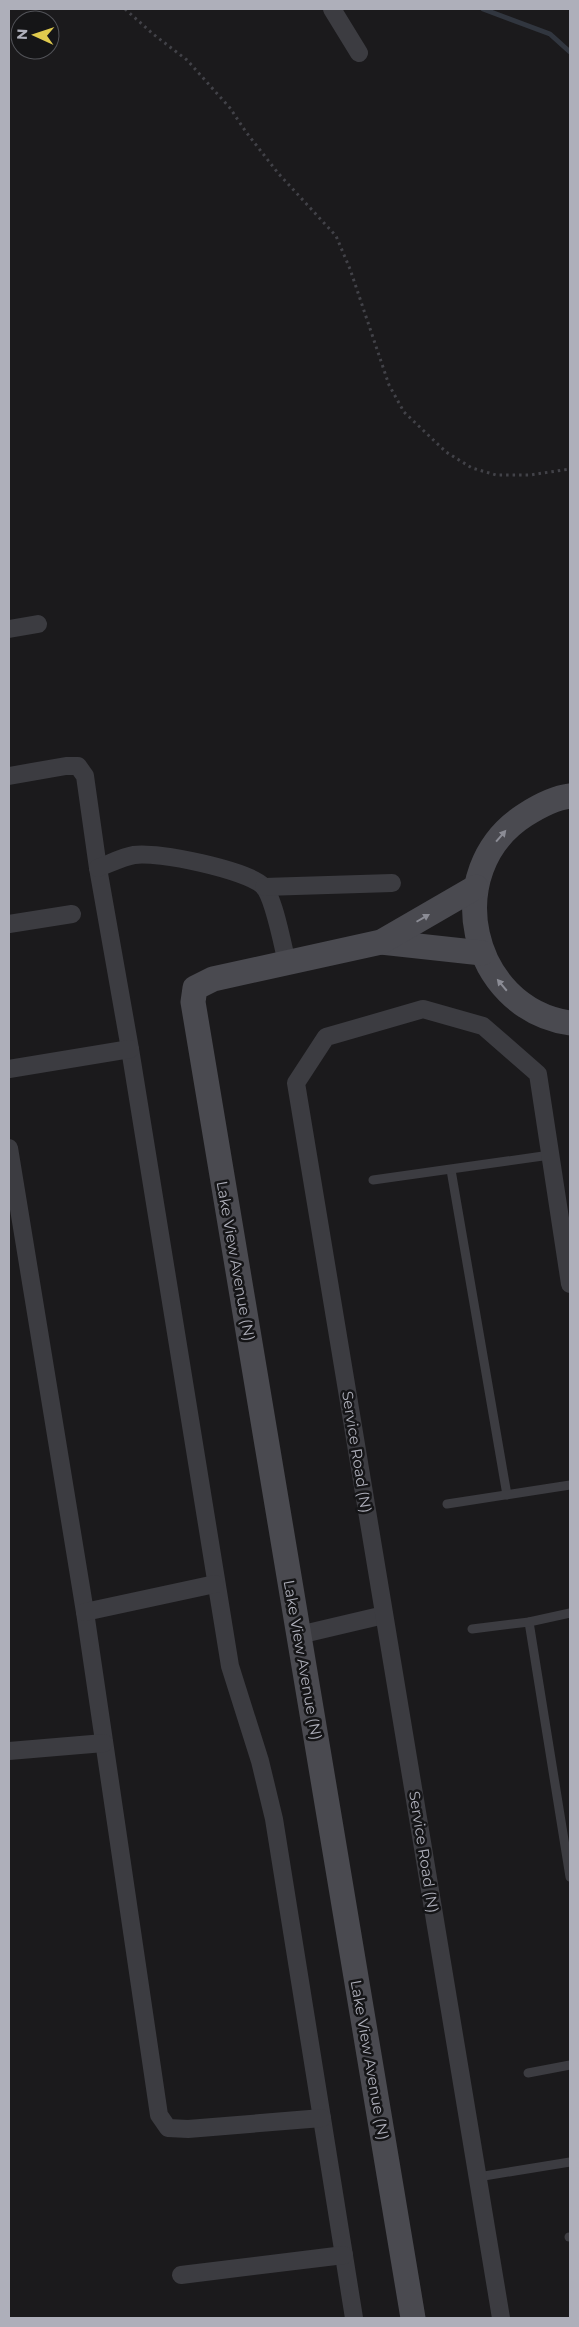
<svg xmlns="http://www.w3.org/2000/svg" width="579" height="2327" font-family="Montserrat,sans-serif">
  <rect width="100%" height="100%" fill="#1b1a1c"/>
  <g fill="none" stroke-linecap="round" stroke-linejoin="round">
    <polyline stroke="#31363f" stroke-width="5" points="483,9 550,34 570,52"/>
    <polyline stroke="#424248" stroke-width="3" stroke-dasharray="2.5 4" stroke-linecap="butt" points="125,9 153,34 187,60 230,108 246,132 278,173 336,236 350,269 389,385 404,412 446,452 472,468 496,475 530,475 570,469"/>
    <g stroke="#3c3c41" stroke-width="9">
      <polyline points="451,1170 507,1495"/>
      <polyline points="373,1180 550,1155"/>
      <polyline points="447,1504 570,1485"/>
      <polyline points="529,1622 570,1877"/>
      <polyline points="472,1629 529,1622 570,1613"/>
      <polyline points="528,2073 570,2065"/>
      <polyline points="478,2177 570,2162"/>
      <polyline points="569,2237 570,2237"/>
    </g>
    <g stroke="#3c3c41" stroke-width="18">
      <polyline points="332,9 359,53"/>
      <polyline points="9,629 38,624"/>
      <polyline points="9,776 66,766 78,766 85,776 98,868 130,1049 230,1666 260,1761 274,1819 354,2318"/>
      <path d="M98,868c11,-4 24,-11 36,-13 23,-4 113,15 129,31 11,11 20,61 24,77"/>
      <polyline points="264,887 392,883"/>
      <polyline points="9,924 72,914"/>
      <polyline points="9,1069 130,1049"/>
      <polyline points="9,1148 85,1612 159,2115 168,2128 188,2129 322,2118"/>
      <polyline points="85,1612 215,1584"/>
      <polyline points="299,1635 384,1615"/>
      <polyline points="9,1751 104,1743"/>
      <polyline points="181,2275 344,2255"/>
      <polyline points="501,2318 296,1083 326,1037 423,1009 483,1026 538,1074 570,1284"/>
    </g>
    <g stroke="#4a4a50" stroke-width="25">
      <path d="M570,796c-16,2 -31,10 -45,19 -86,55 -56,193 45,208"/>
      <polyline points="381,942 482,953"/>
      <polyline points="413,2318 193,1002 195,988 213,979 381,942 476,887"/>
    </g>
  </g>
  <defs><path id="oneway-solid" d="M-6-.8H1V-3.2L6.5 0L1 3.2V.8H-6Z" transform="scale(1.25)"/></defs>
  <g fill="#8b8c95">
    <use href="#oneway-solid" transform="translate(501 836) rotate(-49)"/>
    <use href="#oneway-solid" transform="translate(423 918) rotate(-30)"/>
    <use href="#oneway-solid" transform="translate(502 985) rotate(-130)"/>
  </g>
  <g text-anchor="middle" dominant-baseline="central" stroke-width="5" stroke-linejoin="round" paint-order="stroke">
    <g font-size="15" fill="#aeafba" stroke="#151517">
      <text transform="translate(236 1261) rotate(80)">Lake View Avenue (N)</text>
      <text transform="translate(357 1452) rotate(81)">Service Road (N)</text>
      <text transform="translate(303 1660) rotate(80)">Lake View Avenue (N)</text>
      <text transform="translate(424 1852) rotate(81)">Service Road (N)</text>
      <text transform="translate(370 2060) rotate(80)">Lake View Avenue (N)</text>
    </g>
  </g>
  <rect width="579" height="2327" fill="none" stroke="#aeafba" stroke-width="20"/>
  <g transform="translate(35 35) rotate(273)"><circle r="24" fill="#151517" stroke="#525358"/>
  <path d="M0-4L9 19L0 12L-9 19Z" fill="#e0ca4e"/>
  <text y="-8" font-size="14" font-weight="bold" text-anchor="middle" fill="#aeafba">N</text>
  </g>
</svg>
